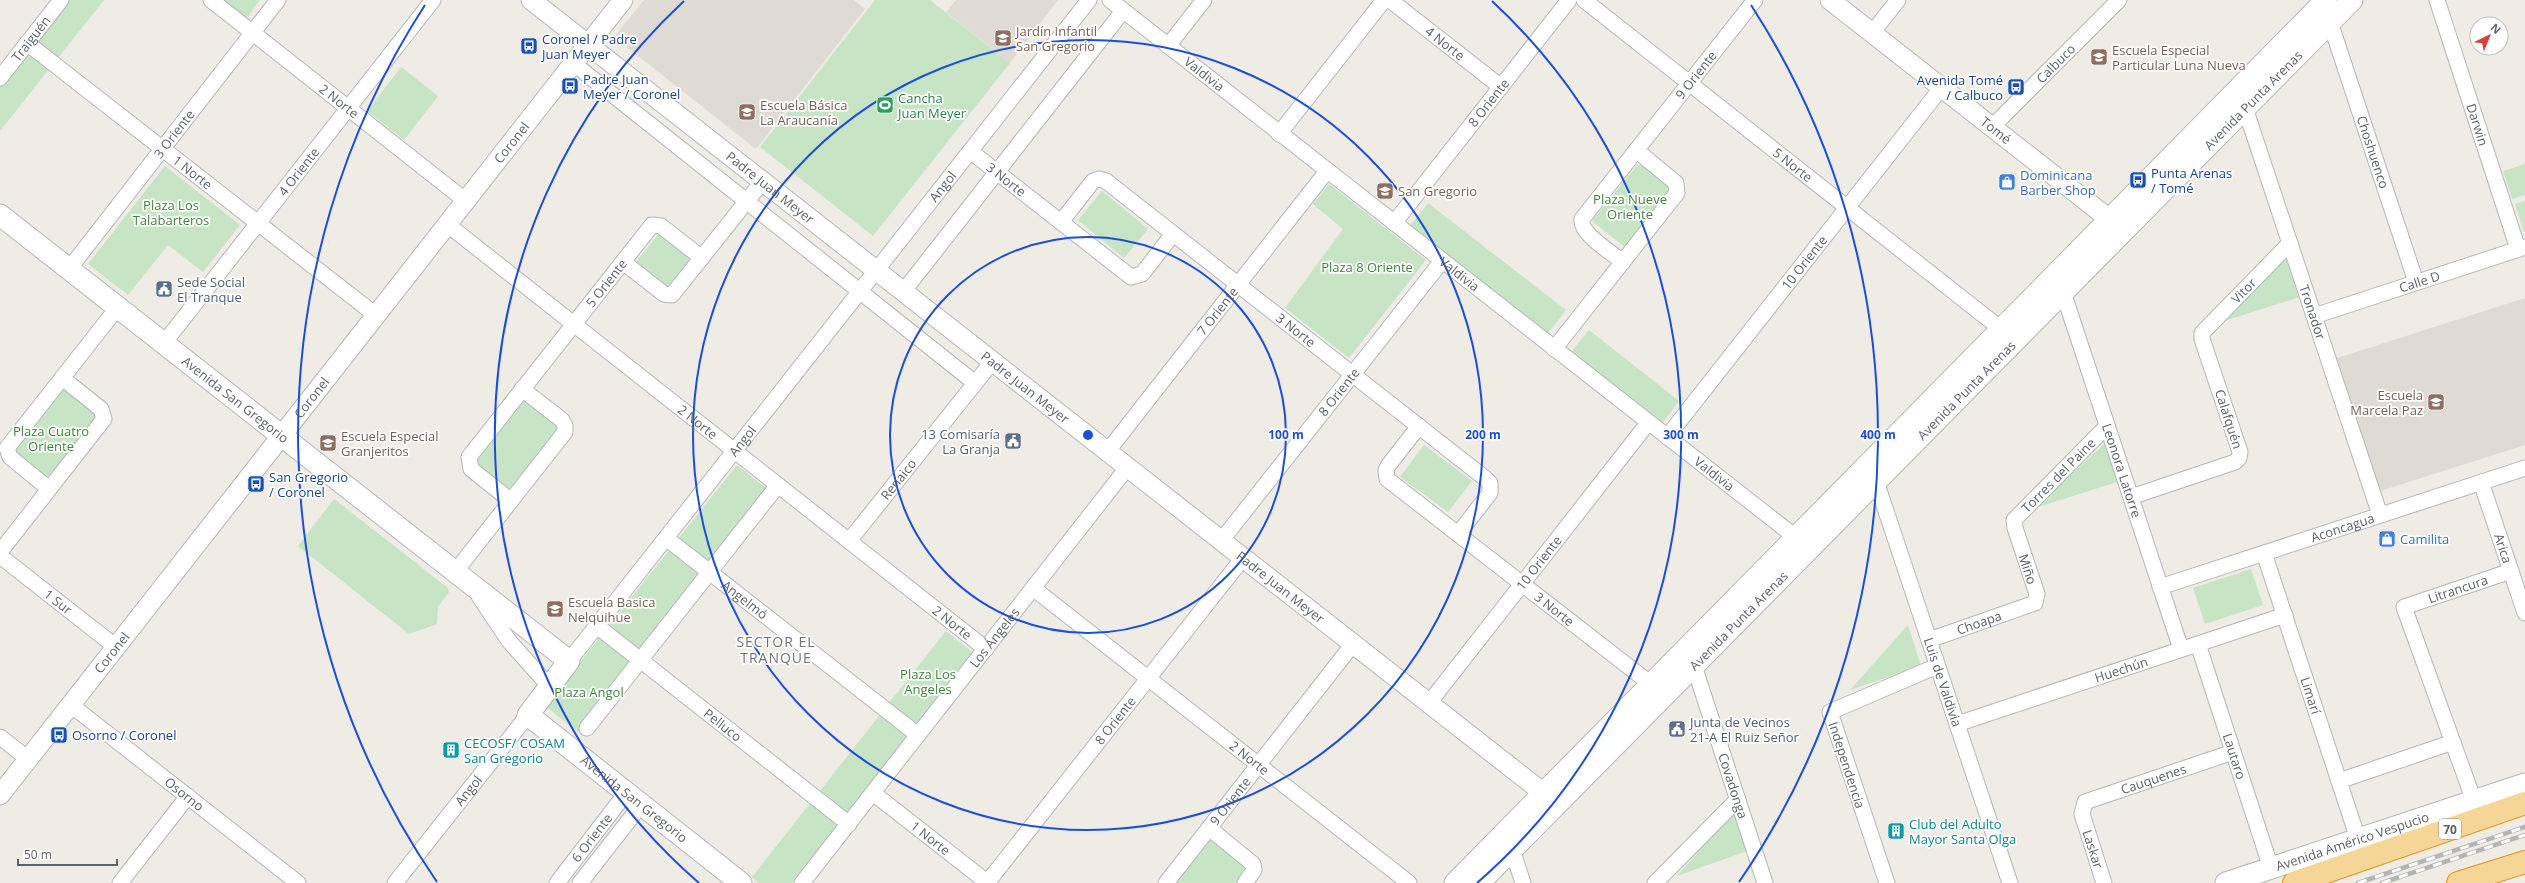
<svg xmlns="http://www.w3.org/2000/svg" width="2525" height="883" font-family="'Open Sans',sans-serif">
  <rect width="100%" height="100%" fill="#efece6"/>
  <g fill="#dedbd4">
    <polygon points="644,0 854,0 865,9 756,149 614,37"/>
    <polygon points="956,0 1058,0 1010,63 946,12"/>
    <polygon points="2525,298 2525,445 2377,492 2334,359"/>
  </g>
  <g fill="#c7e4c5">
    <polygon points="68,0 104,0 0,131 0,86"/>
    <polygon points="222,0 260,0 246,19"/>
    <polygon points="875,0 930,0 1010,63 873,236 760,147"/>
    <polygon points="401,67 438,96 404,140 367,111"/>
    <polygon points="2525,164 2525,195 2512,199 2503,171"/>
    <polygon points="1637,165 1642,165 1668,187 1669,192 1625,247 1592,221"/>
    <polygon points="165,166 240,225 203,272 168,245 128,295 88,264"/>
    <polygon points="1329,184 1426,260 1349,358 1285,308 1343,229 1313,204"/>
    <polygon points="1102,191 1148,229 1124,258 1078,220"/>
    <polygon points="2525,201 2525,232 2524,232 2515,204"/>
    <polygon points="1428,203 1566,310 1548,333 1410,226"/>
    <polygon points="660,232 694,259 670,290 635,263"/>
    <polygon points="2287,258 2300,297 2218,323"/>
    <polygon points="1589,330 1679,401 1661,425 1570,354"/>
    <polygon points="65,384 99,411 98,418 50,480 11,448"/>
    <polygon points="526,398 560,427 508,490 474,462"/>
    <polygon points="2105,443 2117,482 2035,508"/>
    <polygon points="1424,445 1472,481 1448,512 1400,477"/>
    <polygon points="737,465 776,496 586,738 545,706"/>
    <polygon points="334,499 448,588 449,592 438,607 437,624 409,634 298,546"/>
    <polygon points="2251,569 2263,605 2205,624 2193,588"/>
    <polygon points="1908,625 1921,666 1850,690"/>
    <polygon points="946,631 973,653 792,883 759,883 752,877"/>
    <polygon points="1734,811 1747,851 1677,876"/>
    <polygon points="1209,837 1247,869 1235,883 1171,883"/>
  </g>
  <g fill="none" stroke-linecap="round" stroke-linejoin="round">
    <defs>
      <g id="minor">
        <path id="s1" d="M211,0l255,201"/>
        <path id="s2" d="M1110,0l693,543"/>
        <path id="s3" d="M1390,0l111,87"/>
        <path id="s4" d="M1584,0l417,329"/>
        <path id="s5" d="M2437,0l81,249"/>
        <path id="s6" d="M2330,22l86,260"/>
        <polyline points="1872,33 1898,0"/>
        <path id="s7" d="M27,43l350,273"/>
        <polyline points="1168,46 1204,0"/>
        <polyline points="574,64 975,383"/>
        <path id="s8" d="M0,78l61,-78"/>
        <path id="s9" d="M2245,108l135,407"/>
        <path id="s10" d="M1992,127l127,-127"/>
        <polyline points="1279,134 1384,0"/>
        <path id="s11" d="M970,151l161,126 11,-3 31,-40"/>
        <path id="s12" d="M1061,222l32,-41 6,-2 7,2 380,298 4,4v10l-32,41"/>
        <path id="s13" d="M1394,223l175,-223"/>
        <path id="s14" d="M448,225l538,424"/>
        <polyline points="623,262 664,294 672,295 762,182"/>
        <path id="s15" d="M1623,262c-11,-9 -44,-29 -41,-43l173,-219"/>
        <path id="s16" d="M69,269l209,-269"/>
        <polyline points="903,292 1123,11"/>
        <path id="s17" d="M2063,292l118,357"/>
        <path id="s18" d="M2314,316l211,-69"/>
        <path id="s19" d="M164,343l269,-343"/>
        <polyline points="1554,349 1677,193 1676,183 1636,150"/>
        <path id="s20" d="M1419,426l-31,40 -2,4 1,9 264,205"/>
        <path id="s21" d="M1667,437l275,-350"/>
        <path id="s22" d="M1107,452l220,-281"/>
        <path id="s23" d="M1876,481l134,402"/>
        <path id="s24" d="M2481,482l44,131"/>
        <polyline points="49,489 10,457 7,448 118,307"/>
        <path id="s25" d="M2131,497l104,-35 4,-4 1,-6 -38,-113v-6l88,-90"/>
        <path id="s26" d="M511,501l-40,-32 -2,-12 183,-232 9,1 41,32"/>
        <path id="s27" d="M666,538l252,197"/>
        <path id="s28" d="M849,541l143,-179"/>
        <path id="s29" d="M1221,541l221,-280"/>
        <polyline points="0,552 104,419 101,409 62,378"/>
        <path id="s30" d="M2264,553l94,286"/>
        <path id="s31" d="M0,556l116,91"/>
        <polyline points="455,572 565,432 565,426 562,420 522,389"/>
        <path id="s32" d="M2160,587l365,-119"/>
        <path id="s33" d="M1033,588l376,295"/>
        <polyline points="479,596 509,641 550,687"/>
        <path id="s34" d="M597,626l252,198"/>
        <path id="s35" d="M1929,640l106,-37 2,-9 -22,-66 -1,-8 93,-94"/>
        <path id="s36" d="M2198,644l73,224"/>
        <path id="s37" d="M569,661l520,-661"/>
        <path id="s38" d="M1694,666l71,217"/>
        <path id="s39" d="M1429,703l219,-280"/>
        <path id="s40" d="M71,705l227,178"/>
        <path id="s41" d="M1957,724l328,-109"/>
        <polyline points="587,728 778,485"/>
        <polyline points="0,737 28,759"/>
        <polyline points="2339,781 2453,742"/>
        <path id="s42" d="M873,793l115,90"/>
        <path id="s43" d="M2474,801l-70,-194 107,-36"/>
        <polyline points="1209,828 1253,864 1254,870 1245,883"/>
        <polyline points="1512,849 1523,883"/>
        <polyline points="120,883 188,796"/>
        <path id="s44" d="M395,883l133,-168"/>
        <path id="s45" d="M557,883l69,-90"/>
        <polyline points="580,883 641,805"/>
        <path id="s46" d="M802,883l325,-415"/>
        <path id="s47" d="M987,883l256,-325"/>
        <path id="s48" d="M1166,883l187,-239"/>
        <polyline points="1655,883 1738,799"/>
        <polyline points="1887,883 1830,712 1937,666"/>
        <path id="s49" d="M2104,883l-22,-69 3,-12 148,-50"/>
      </g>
      <g id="tertiary">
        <path id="s50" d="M531,0l1024,802"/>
        <path id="s51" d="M1830,0l292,229"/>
        <path id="s52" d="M0,795l623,-795"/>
      </g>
      <g id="secondary">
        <path id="s53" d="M0,215l569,446 -41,54 213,168"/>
        <polyline points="1455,883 2326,0"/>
        <path id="s54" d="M1479,883l873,-883"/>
        <path id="s55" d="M2226,883l299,-99"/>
      </g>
      <g id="motorway">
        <polyline points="2294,883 2525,803"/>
        <polyline points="2458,883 2525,862"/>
      </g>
    </defs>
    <use href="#minor" stroke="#b3b6ba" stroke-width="17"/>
    <use href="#tertiary" stroke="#b3b6ba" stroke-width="21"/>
    <use href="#secondary" stroke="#b2b6b9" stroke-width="23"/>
    <use href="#motorway" stroke="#e39211" stroke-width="24"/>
    <use href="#minor" stroke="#fff" stroke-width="15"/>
    <use href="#tertiary" stroke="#fff" stroke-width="19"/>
    <use href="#secondary" stroke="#fff" stroke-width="21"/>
    <use href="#motorway" stroke="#f5d697" stroke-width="22"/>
    <defs>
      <g id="rail">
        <polyline points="2358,883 2525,827"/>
        <polyline points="2382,883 2525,835"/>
      </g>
    </defs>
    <use href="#rail" stroke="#b4b5b5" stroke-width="4.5"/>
    <use href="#rail" stroke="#fff" stroke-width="3" stroke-dasharray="9" stroke-linecap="butt"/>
  </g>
  <g fill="none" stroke="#1d4ed8" stroke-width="2">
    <circle cx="1088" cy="435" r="198"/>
    <circle cx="1088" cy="435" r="395"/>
    <path d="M699 883A593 593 0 0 1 684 1M1492 1A593 593 0 0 1 1477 883"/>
    <path d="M437 882A790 790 0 0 1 425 5M1751 5A790 790 0 0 1 1739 882"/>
  </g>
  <defs>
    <symbol id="school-square" viewBox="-11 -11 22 22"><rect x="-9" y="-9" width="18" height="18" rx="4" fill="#8d6e63" stroke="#fff"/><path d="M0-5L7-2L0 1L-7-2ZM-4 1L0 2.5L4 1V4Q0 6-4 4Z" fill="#fff"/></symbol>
    <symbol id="bus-square" viewBox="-11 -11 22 22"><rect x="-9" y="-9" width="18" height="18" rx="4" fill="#1a4fb4" stroke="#fff"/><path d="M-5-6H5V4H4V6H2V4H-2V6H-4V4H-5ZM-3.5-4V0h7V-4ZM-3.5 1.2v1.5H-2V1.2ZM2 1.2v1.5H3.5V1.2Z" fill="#fff"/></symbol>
    <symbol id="stadium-square" viewBox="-11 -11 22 22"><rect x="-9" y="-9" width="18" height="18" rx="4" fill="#2e9e5b" stroke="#fff"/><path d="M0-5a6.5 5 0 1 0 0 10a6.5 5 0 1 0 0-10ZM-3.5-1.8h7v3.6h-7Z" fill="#fff"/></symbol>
    <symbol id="shop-square" viewBox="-11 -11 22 22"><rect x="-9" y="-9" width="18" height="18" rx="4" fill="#3f7fe0" stroke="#fff"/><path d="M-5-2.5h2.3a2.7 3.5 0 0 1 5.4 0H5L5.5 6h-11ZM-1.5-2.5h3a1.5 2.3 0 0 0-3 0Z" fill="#fff"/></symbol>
    <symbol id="civic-square" viewBox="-11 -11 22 22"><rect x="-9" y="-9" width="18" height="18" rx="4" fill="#5c6f8a" stroke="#fff"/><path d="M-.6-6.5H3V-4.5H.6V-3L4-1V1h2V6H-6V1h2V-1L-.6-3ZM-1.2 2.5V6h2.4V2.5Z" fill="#fff"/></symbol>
    <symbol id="building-square" viewBox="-11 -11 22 22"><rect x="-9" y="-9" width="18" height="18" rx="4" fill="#0f9aa8" stroke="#fff"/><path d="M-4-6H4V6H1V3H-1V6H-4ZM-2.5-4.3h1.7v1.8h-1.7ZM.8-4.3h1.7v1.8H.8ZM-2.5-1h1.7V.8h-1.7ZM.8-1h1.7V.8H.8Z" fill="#fff"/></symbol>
  </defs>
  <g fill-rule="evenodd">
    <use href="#school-square" x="993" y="28" width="20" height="20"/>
    <use href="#bus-square" x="519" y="36" width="20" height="20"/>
    <use href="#school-square" x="2089" y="47" width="20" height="20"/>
    <use href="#bus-square" x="560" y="76" width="20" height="20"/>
    <use href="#bus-square" x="2006" y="77" width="20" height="20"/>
    <use href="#stadium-square" x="875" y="95" width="20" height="20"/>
    <use href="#school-square" x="737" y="102" width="20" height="20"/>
    <use href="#bus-square" x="2128" y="170" width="20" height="20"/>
    <use href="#shop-square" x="1997" y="172" width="20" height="20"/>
    <use href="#school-square" x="1375" y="181" width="20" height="20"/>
    <use href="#civic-square" x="154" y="279" width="20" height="20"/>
    <use href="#school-square" x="2426" y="392" width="20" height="20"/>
    <use href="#civic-square" x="1003" y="431" width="20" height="20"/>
    <use href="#school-square" x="318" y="433" width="20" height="20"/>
    <use href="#bus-square" x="246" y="474" width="20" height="20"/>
    <use href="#shop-square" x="2377" y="529" width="20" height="20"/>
    <use href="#school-square" x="545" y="599" width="20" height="20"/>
    <use href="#civic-square" x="1667" y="719" width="20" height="20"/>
    <use href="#bus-square" x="49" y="725" width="20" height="20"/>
    <use href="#building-square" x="441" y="740" width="20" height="20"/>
    <use href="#building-square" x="1886" y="821" width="20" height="20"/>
  </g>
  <g text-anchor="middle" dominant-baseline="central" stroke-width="3.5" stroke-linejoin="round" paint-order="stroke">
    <rect fill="#fff" stroke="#8e9193" stroke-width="1" x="2439" y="819" width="22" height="20" rx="3"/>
    <g font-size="12" font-weight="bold" fill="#5e6265">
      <text x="2450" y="829">70</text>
    </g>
    <g font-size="13" fill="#785e54" stroke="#fff" text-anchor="start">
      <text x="1016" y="31">Jardín Infantil<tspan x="1016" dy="15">San Gregorio</tspan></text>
      <text x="2112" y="50">Escuela Especial<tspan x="2112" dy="15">Particular Luna Nueva</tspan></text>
      <text x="760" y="105">Escuela Básica<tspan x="760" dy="15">La Araucanía</tspan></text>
      <text x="1398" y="191">San Gregorio</text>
      <text x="2423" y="395" text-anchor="end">Escuela<tspan x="2423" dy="15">Marcela Paz</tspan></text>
      <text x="341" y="436">Escuela Especial<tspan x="341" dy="15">Granjeritos</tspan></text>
      <text x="568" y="602">Escuela Basica<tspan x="568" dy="15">Nelquihue</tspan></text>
    </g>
    <g font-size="13" fill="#5e6265" stroke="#fff">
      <text stroke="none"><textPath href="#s8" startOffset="50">Traiguén</textPath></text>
      <text stroke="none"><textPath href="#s3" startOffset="70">4 Norte</textPath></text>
      <text stroke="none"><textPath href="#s10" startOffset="90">Calbuco</textPath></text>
      <text stroke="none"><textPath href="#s2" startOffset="120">Valdivia</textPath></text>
      <text stroke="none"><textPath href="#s15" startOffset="245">9 Oriente</textPath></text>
      <text stroke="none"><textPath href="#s54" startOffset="1101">Avenida Punta Arenas</textPath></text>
      <text stroke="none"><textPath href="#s1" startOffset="163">2 Norte</textPath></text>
      <text stroke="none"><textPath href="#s13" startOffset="153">8 Oriente</textPath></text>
      <text stroke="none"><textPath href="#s5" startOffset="131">Darwin</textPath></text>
      <text stroke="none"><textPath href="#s51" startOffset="211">Tomé</textPath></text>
      <text stroke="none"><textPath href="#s16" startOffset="171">3 Oriente</textPath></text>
      <text stroke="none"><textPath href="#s52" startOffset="829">Coronel</textPath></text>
      <text stroke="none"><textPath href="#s6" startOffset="137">Choshuenco</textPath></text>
      <text stroke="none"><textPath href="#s4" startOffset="266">5 Norte</textPath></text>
      <text stroke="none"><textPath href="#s7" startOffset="210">1 Norte</textPath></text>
      <text stroke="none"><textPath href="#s19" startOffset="218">4 Oriente</textPath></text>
      <text stroke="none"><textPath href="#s11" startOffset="46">3 Norte</textPath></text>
      <text stroke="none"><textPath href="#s37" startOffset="604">Angol</textPath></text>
      <text stroke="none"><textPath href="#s50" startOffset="304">Padre Juan Meyer</textPath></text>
      <text stroke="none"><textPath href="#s21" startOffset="222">10 Oriente</textPath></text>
      <text stroke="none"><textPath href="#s2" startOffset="444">Valdivia</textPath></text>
      <text stroke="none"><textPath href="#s18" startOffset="111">Calle D</textPath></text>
      <text stroke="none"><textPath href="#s26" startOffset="285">5 Oriente</textPath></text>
      <text stroke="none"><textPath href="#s25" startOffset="306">Vitor</textPath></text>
      <text stroke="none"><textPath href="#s22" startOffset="179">7 Oriente</textPath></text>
      <text stroke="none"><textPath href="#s9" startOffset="215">Tronador</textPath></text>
      <text stroke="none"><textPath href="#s12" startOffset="307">3 Norte</textPath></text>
      <text stroke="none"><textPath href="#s50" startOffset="628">Padre Juan Meyer</textPath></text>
      <text stroke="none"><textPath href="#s54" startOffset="693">Avenida Punta Arenas</textPath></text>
      <text stroke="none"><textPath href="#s29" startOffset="190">8 Oriente</textPath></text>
      <text stroke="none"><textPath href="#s52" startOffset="505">Coronel</textPath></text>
      <text stroke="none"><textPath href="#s53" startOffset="299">Avenida San Gregorio</textPath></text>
      <text transform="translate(2229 419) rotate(72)">Calafquén</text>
      <text stroke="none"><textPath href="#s14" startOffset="318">2 Norte</textPath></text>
      <text stroke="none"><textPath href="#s37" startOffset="280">Angol</textPath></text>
      <text stroke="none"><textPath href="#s17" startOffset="188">Leonora Latorre</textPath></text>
      <text stroke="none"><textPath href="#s2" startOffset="768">Valdivia</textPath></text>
      <text stroke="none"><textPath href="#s35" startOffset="262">Torres del Paine</textPath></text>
      <text stroke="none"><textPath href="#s28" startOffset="79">Renaico</textPath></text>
      <text stroke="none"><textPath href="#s32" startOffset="192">Aconcagua</textPath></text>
      <text stroke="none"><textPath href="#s24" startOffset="70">Arica</textPath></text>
      <text stroke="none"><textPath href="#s39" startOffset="178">10 Oriente</textPath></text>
      <text transform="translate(2028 569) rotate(72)">Miño</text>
      <text stroke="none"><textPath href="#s50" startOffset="952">Padre Juan Meyer</textPath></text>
      <text stroke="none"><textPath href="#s43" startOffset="263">Litrancura</textPath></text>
      <text stroke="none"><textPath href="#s27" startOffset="100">Angelmó</textPath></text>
      <text stroke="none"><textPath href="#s31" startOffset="74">1 Sur</textPath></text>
      <text stroke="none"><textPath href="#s20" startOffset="276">3 Norte</textPath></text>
      <text stroke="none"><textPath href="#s54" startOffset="369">Avenida Punta Arenas</textPath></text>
      <text stroke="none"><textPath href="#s14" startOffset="642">2 Norte</textPath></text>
      <text stroke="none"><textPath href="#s35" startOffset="53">Choapa</textPath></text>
      <text stroke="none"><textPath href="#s46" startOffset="312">Los Ángeles</textPath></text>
      <text stroke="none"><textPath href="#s52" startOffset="181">Coronel</textPath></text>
      <text stroke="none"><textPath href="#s41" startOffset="173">Huechún</textPath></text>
      <text stroke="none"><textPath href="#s23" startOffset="212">Luis de Valdivia</textPath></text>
      <text stroke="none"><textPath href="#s30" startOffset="150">Limarí</textPath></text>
      <text stroke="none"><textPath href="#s47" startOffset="207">8 Oriente</textPath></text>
      <text stroke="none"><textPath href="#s34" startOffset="160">Pelluco</textPath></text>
      <text stroke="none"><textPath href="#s36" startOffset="118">Lautaro</textPath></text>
      <text stroke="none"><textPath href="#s33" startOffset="275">2 Norte</textPath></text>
      <text transform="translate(1847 765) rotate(72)">Independencia</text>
      <text stroke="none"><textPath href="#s49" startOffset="157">Cauquenes</textPath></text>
      <text stroke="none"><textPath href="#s38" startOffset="126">Covadonga</textPath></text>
      <text stroke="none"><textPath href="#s44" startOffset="118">Angol</textPath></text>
      <text stroke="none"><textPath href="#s40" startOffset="144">Osorno</textPath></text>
      <text stroke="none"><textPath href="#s53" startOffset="926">Avenida San Gregorio</textPath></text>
      <text stroke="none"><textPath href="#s48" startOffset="104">9 Oriente</textPath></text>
      <text stroke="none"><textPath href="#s45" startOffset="57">6 Oriente</textPath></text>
      <text stroke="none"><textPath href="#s42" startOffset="73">1 Norte</textPath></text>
      <text stroke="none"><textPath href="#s55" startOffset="133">Avenida Américo Vespucio</textPath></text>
      <text transform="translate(2093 849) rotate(72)">Laskar</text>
    </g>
    <g font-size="13" fill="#164399" stroke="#fff" text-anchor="start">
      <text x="542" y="39">Coronel / Padre<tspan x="542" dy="15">Juan Meyer</tspan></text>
      <text x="583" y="79">Padre Juan<tspan x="583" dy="15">Meyer / Coronel</tspan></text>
      <text x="2003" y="80" text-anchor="end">Avenida Tomé<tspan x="2003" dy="15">/ Calbuco</tspan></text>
      <text x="2151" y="173">Punta Arenas<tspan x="2151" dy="15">/ Tomé</tspan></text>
      <text x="269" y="477">San Gregorio<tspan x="269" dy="15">/ Coronel</tspan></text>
      <text x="72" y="735">Osorno / Coronel</text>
    </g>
    <g font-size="13" fill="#27864d" stroke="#fff" text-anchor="start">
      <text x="898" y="98">Cancha<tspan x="898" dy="15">Juan Meyer</tspan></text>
    </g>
    <g font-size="13" fill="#366cbe" stroke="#fff" text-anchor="start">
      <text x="2020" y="175">Dominicana<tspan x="2020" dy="15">Barber Shop</tspan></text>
      <text x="2400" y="539">Camilita</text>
    </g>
    <g font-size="13" fill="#3f853d" stroke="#fff">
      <text x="1630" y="199">Plaza Nueve<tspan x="1630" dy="15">Oriente</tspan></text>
      <text x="171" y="205">Plaza Los<tspan x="171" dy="15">Talabarteros</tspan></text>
      <text x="1367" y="267">Plaza 8 Oriente</text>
      <text x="51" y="431">Plaza Cuatro<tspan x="51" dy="15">Oriente</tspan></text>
      <text x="928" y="674">Plaza Los<tspan x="928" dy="15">Angeles</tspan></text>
      <text x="589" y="692">Plaza Angol</text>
    </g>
    <g font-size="13" fill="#4e5e75" stroke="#fff" text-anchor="start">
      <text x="177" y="282">Sede Social<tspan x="177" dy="15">El Tranque</tspan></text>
      <text x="1000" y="434" text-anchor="end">13 Comisaría<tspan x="1000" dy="15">La Granja</tspan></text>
      <text x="1690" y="722">Junta de Vecinos<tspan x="1690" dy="15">21-A El Ruiz Señor</tspan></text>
    </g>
    <g font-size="13" fill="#0d838f" stroke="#fff" text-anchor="start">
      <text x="464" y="743">CECOSF/ COSAM<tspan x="464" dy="15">San Gregorio</tspan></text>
      <text x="1909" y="824">Club del Adulto<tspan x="1909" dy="15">Mayor Santa Olga</tspan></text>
    </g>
    <g font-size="14" letter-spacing="1" fill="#6f7477" stroke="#fff">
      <text x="776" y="641">SECTOR EL<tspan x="776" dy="16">TRANQUE</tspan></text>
    </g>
  </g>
  <circle cx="1088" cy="435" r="6" fill="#1d4ed8" stroke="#fff" stroke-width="2"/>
  <g font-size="12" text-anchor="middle" font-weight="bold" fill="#1d4ed8" stroke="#fff" stroke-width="3.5" stroke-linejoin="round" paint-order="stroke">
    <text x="1286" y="439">100 m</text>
    <text x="1483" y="439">200 m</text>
    <text x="1681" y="439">300 m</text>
    <text x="1878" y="439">400 m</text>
  </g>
  <g transform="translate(2489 36) rotate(43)"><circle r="19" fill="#ffffff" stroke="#bfc0c1"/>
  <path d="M0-3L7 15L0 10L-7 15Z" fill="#dc3e3e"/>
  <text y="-6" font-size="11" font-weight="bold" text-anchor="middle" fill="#5e6265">N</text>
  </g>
  <path d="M18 859v6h99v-6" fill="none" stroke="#5e6265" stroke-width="2"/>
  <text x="24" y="859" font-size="12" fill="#5e6265" stroke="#ffffff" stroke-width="3" paint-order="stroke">50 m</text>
</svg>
